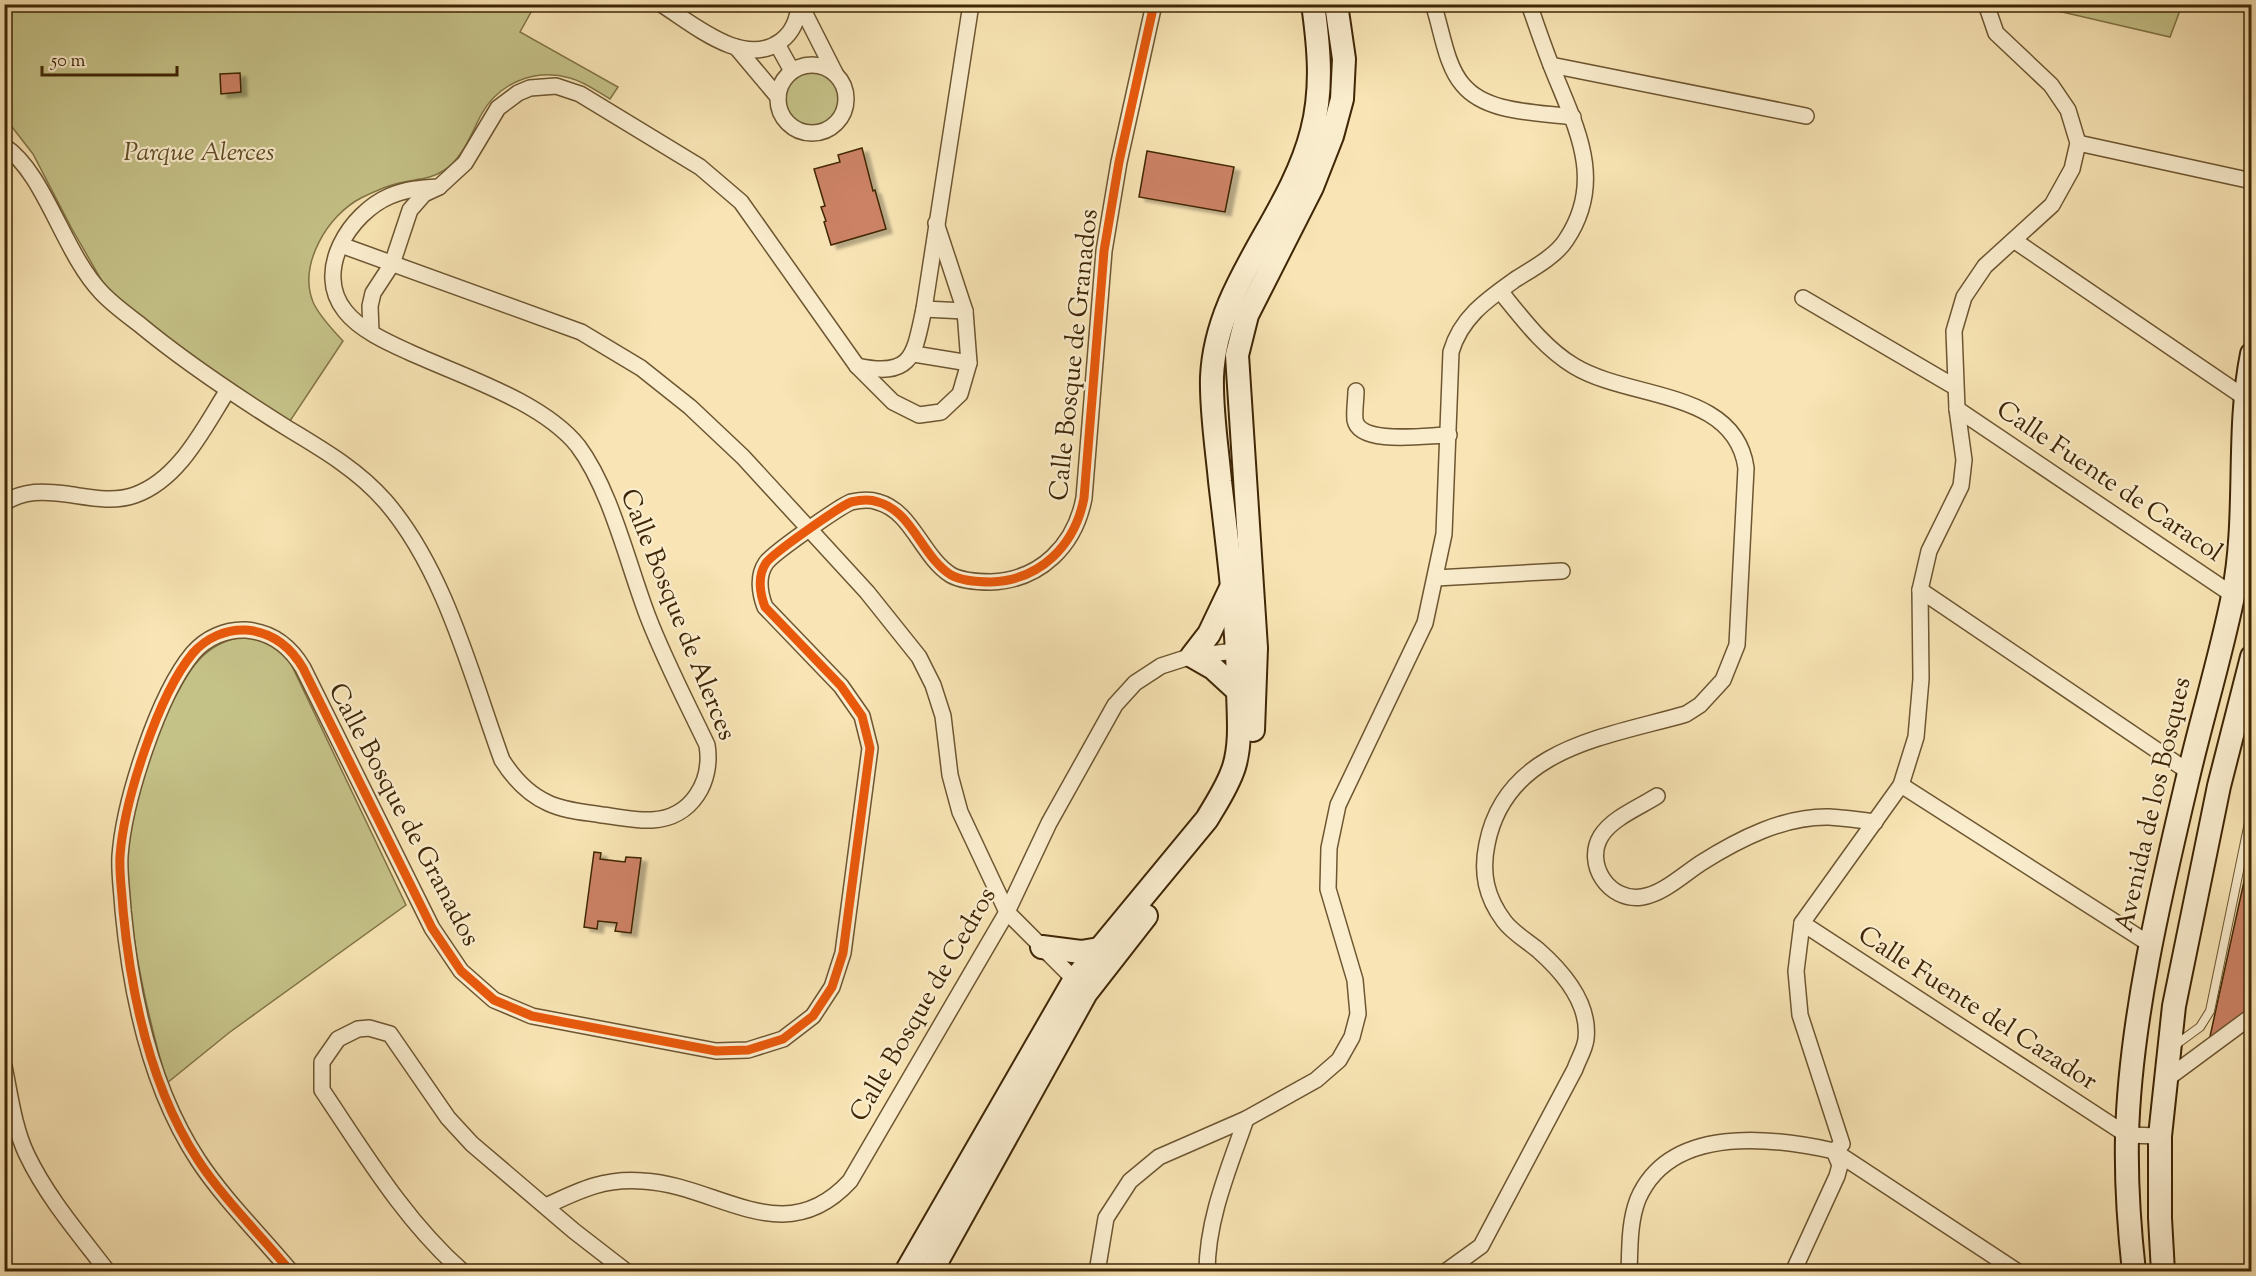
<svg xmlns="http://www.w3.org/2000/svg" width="2256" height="1276" font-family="'Sorts Mill Goudy',serif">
  <defs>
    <filter id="shadow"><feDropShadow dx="6" dy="4" stdDeviation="1.5" flood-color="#0004"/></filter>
  </defs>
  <rect width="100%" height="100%" fill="#f8e4b4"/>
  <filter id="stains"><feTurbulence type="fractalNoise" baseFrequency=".00333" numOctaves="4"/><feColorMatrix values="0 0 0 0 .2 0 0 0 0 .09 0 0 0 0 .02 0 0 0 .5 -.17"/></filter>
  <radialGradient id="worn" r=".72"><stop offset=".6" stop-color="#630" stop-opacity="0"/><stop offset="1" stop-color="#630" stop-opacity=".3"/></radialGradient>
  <g fill="#c5c288" stroke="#827446" stroke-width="1.5">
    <path d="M5,5h530l-15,27 98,55 -8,12c-12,-7 -25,-17 -40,-21 -35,-10 -72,5 -89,37 -11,21 -18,43 -38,56 -14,9 -28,8 -44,12 -12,3 -26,9 -38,15 -33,17 -63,66 -48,104 6,14 20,28 30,39l-53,80 -102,-66 -82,-67 -34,-59 -39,-75 -28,-36z"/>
    <polygon points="2032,5 2182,4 2182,5 2170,37"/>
    <circle cx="812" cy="99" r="28"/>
    <path d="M241,637c21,2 36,9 49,25l116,243 -176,127 -63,51c-17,-59 -31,-117 -37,-178 -1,-16 -4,-34 -3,-50 6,-51 22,-107 45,-152 16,-32 31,-59 69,-66z"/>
  </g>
  <g fill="#cc8265" stroke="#3f2605" stroke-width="1.5" filter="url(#shadow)">
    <polygon points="240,73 241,92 221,94 220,74"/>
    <polygon points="862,148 873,191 875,190 886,229 831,245 824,222 826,221 821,207 825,206 814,169 840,162 838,155"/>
    <polygon points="1147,151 1234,167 1225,212 1139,197"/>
    <polygon points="2252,845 2252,1006 2209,1041"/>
    <polygon points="594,852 601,853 600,859 625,862 626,857 641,858 631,933 615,931 617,923 598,921 597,929 584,927"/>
  </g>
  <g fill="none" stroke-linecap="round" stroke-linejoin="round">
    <defs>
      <polyline id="lane" points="2174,1046 2200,1027 2210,1011 2252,808"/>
      <g id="street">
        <path d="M661,4c32,20 83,65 120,37 12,-9 17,-22 18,-37"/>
        <polyline points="800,4 835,73"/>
        <path d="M1434,7c8,24 12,59 29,78 24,29 76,27 110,32"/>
        <polyline points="777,44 792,71"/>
        <polyline points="736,47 778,97"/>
        <polyline points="1551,65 1806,116"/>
        <circle cx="812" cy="99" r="34"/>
        <polyline points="2078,143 2252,181"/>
        <path d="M4,146c41,27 59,106 97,146 11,12 25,22 38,32 47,39 97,72 148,104 35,21 71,42 98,73 60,69 86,174 117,259 12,19 26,34 46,43 17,8 36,9 54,12 17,2 34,6 50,5 40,-2 61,-39 55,-75 -20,-42 -42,-84 -59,-128 -20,-52 -37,-127 -70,-171 -36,-45 -117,-70 -169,-94 -22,-10 -49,-22 -64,-41 -32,-40 5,-98 45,-115 16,-7 32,-8 49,-9"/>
        <polyline points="2015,241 2244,397"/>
        <polyline points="341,245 581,332 641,368 690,407 743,457 867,592 919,657 933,685 943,716 950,775 960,812 1007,912 1081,986"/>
        <polyline points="1803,298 1955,387"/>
        <polyline points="924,309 965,311"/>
        <polyline points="371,332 370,306 373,293 392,264 410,210 424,194 439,187 465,163 498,108 518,93 530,88 556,86 580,94 700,167 741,202 857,366 893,402 919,415 941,412 960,394 969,363 965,311 936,223"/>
        <polyline points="914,354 969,363"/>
        <path d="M857,366c56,12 57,-11 67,-57l47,-305"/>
        <path d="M1356,391c0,9 -2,20 -1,29 5,26 73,15 94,15"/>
        <polyline points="1957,409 2233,595"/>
        <path d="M4,503c20,-13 40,-12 62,-9 22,3 47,9 69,1 45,-16 69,-68 93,-105"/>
        <polyline points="1436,578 1562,571"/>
        <polyline points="1920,590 2189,772"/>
        <polyline points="1901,785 2151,945"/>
        <path d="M1657,796c-17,11 -45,22 -56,40 -17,28 8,66 41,61 21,-3 42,-23 59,-34 38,-24 83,-47 128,-46 15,1 31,3 46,5"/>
        <polyline points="1802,923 2127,1135 2160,1136"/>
        <path d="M4,1066c6,29 10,62 23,89 20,42 52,79 81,117"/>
        <polyline points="2164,1081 2252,1016"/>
        <path d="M546,1206c34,-16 58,-28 97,-25 75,4 141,72 207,0l157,-269 42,-89 66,-118 20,-22 26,-17 31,-10 52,-6"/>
        <path d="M291,1272c-29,-35 -69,-75 -93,-112 -48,-73 -67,-165 -75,-250 -1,-18 -4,-37 -3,-54 4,-55 38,-161 73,-203 13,-15 33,-24 53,-23 26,2 44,16 57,38l129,260 29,43 33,29 38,16 184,35 32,-1 35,-11 30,-23 19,-29 11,-34 27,-205 -8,-32 -21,-30 -76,-79c-5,-13 -8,-31 1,-44 7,-10 73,-56 85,-61 9,-2 19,-3 27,0 34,9 44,55 73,73 11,6 28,7 40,7 50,-2 84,-37 93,-84l20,-247 15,-89 35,-158"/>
        <path d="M463,1272c-58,-51 -98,-118 -141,-182v-28l16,-23 20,-10 11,-1 21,6 58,84 24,26 102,87 53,41"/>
        <path d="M1097,1272l9,-54 24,-37 29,-24 87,-38 70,-39 23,-20 13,-23 6,-23 -3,-34 -27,-91 1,-41 9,-43 87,-182 19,-89 7,-182c10,-35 37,-53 65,-73 16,-10 40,-23 50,-39 41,-61 8,-116 -15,-175 -8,-20 -15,-41 -22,-61"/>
        <path d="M1207,1272c0,-53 22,-104 39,-153"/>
        <path d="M1445,1272l36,-26 94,-177c3,-9 10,-20 11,-30 4,-35 -23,-67 -48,-89 -11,-9 -26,-18 -34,-29 -18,-24 -23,-48 -17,-77 19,-97 120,-107 199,-130l14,-9 23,-25 14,-35 9,-177c-11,-79 -116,-68 -172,-102 -30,-18 -52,-48 -74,-75"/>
        <path d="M1629,1272c1,-24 0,-50 9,-73 32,-74 133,-62 196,-48l184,121"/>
        <polyline points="1793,1272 1837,1176 1840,1165 1834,1151 1842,1144 1800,1015 1796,971 1802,923 1901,785 1916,737 1921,679 1920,590 1929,551 1961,486 1964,460 1957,409 1954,331 1964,297 1985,266 2052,205 2072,169 2078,143 2068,110 2051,85 1996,33 1986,4"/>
      </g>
      <g id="secondary">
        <polyline points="1230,590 1209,634 1192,656 1213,668 1238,691"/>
        <polyline points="1253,730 1256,648 1237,355 1247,315 1312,187 1332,136 1342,99 1344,59 1336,4"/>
        <polyline points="1042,947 1081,952 1099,949"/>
        <path d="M906,1272l169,-293 132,-160c10,-17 21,-33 27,-52 8,-26 4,-55 4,-82 -1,-68 -10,-136 -18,-204 -3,-33 -9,-70 -8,-104 4,-93 78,-159 100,-246 11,-43 7,-84 1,-127"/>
        <polyline points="931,1272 1086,993 1146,916"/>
        <path d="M2134,1272c-5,-45 -8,-91 -7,-136 3,-117 35,-249 62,-363 14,-59 32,-118 44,-177 16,-80 3,-162 19,-242"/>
        <polyline points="2163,1272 2160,1218 2160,1136 2174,1006 2219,786 2252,657"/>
      </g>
    </defs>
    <use href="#lane" stroke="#6d5631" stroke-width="10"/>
    <use href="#street" stroke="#6d5631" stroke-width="18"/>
    <use href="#secondary" stroke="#3f2605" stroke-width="26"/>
    <use href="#lane" stroke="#faedce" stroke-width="8"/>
    <use href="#street" stroke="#faedce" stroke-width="15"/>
    <use href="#secondary" stroke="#faedce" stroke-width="22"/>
    <defs>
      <path id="cycleway" d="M291,1272c-29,-35 -69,-75 -93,-112 -48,-73 -67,-165 -75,-250 -1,-18 -4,-37 -3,-54 4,-55 38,-161 73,-203 13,-15 33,-24 53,-23 26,2 44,16 57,38l129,260 29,43 33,29 38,16 184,35 32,-1 35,-11 30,-23 19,-29 11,-34 27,-205 -8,-32 -21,-30 -76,-79c-5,-13 -8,-31 1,-44 7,-10 73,-56 85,-61 9,-2 19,-3 27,0 34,9 44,55 73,73 11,6 28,7 40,7 50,-2 84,-37 93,-84l20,-247 15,-89 35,-158"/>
    </defs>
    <use href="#cycleway" stroke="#faedce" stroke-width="13"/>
    <use href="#cycleway" stroke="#e8590c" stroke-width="9"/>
  </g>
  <g text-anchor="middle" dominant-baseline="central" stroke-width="4.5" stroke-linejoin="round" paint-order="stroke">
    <g font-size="26" font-style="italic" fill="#604d26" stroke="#faedce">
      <text x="199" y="153">Parque Alerces</text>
    </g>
    <g font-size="26" fill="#3f2605" stroke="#faedce">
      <text transform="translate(1075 355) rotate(-84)">Calle Bosque de Granados</text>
      <text transform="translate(2109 482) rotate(34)">Calle Fuente de Caracol</text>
      <text transform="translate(677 615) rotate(68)">Calle Bosque de Alerces</text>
      <text transform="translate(2154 805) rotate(-77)">Avenida de los Bosques</text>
      <text transform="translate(403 815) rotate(62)">Calle Bosque de Granados</text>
      <text transform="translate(924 1005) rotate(-60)">Calle Bosque de Cedros</text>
      <text transform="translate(1977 1009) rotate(33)">Calle Fuente del Cazador</text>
    </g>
  </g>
  <rect width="2256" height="1276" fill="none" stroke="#f8e4b4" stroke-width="24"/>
  <rect x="6" y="6" width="2244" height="1264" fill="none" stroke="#3f2605" stroke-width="3"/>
  <rect x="12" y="12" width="2232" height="1252" fill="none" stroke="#3f2605" stroke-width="1.5"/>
  <path d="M42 66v9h135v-9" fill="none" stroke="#3f2605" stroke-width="3"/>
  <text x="51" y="66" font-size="18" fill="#3f2605" stroke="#faedce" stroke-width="4.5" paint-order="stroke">50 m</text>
  <rect width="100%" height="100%" filter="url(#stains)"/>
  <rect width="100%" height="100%" fill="url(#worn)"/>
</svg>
